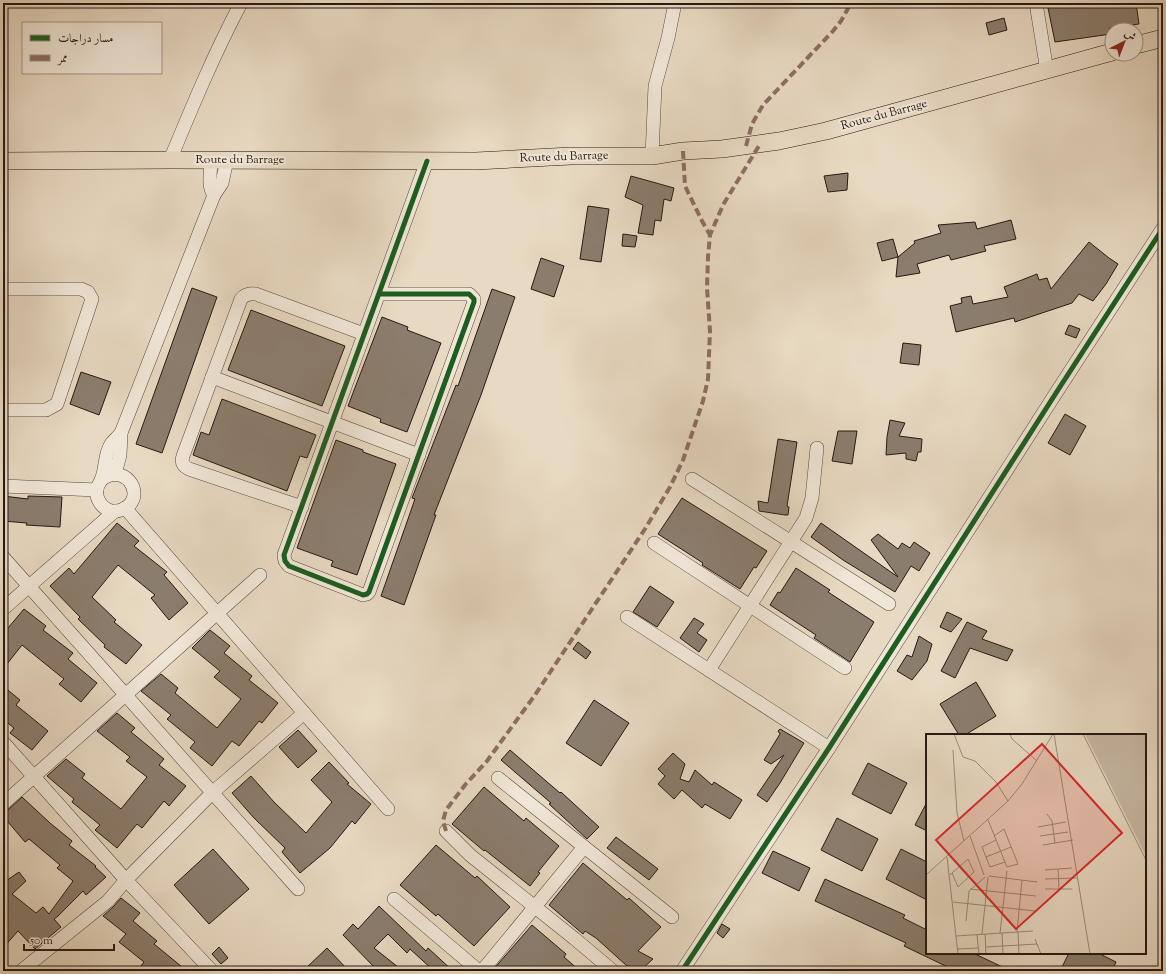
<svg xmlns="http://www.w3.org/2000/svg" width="1166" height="974" font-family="'Sorts Mill Goudy',Amiri,serif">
  <rect width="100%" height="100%" fill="#e8d9c2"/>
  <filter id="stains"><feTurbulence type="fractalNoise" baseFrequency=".005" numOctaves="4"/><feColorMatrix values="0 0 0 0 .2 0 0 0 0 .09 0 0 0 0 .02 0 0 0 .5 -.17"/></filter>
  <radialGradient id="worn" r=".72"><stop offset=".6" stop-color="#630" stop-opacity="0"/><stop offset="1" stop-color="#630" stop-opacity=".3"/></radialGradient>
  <g fill="#8b7d6e" stroke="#261912">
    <polygon points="1047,3 1136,3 1139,24 1110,28 1111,34 1055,42"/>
    <polygon points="1004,18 1007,30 989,35 986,23"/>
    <polygon points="848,173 847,190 828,192 824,176"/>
    <polygon points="631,176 674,188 671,201 664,199 661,221 655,220 653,235 638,233 643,205 625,197"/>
    <polygon points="588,206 609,209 601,262 580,259"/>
    <polygon points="1011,220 1016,239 984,246 986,251 951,260 949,255 917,264 920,273 896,277 898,257 915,243 914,241 941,233 938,225 975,222 977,229"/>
    <polygon points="623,234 637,236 635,247 622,246"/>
    <polygon points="893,239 898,257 882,261 877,243"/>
    <polygon points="1089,242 1109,258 1118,264 1106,284 1093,301 1079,294 1072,303 1015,322 1014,318 956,332 950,306 962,303 961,298 971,296 973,304 1008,297 1004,287 1037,274 1039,280 1047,278 1051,289"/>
    <polygon points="541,258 564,266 554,297 531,289"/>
    <polygon points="192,288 217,297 162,453 136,444"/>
    <polygon points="492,289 515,297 481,395 434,515 436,515 404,605 381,596 415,499 412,498 456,385 458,386"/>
    <polygon points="251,310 345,346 322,406 228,370"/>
    <polygon points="382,317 408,327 407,330 441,343 407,432 380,422 381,419 348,406"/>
    <polygon points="1069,325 1080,329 1076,338 1065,334"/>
    <polygon points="903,343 921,345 919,365 900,363"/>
    <polygon points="81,372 111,382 99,415 70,404"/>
    <polygon points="222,399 316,435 307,458 300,456 287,491 193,455 201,432 209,435"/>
    <polygon points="1065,414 1086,426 1070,455 1048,443"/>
    <polygon points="890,420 905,423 899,436 922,439 921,452 918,452 916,461 906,459 906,453 886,455 887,437"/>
    <polygon points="838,431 857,431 852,464 832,461"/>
    <polygon points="778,439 797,442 787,506 789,507 788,515 785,515 759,511 758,501 768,503"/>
    <polygon points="336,440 363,450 363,452 396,464 357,575 331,566 333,561 297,548"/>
    <polygon points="3,496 28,499 28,496 62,497 60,527 26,525 27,523 3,521"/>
    <polygon points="682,498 767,551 756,568 754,567 740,589 702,565 703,563 658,534"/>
    <polygon points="117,523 139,541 134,546 167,572 164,575 188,603 169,620 151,598 155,595 118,565 92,597 116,620 114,622 142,645 126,664 104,647 105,645 78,619 80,617 50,586 69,568 74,574"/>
    <polygon points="821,523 898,577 871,540 878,534 898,549 902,543 910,548 914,542 930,553 919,571 911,566 895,592 843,560 811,537"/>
    <polygon points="796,568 830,590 828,592 874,622 850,662 814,638 816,635 770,605 778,592 780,593"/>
    <polygon points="650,586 674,602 657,627 633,612"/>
    <polygon points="24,609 46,626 43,630 73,653 68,659 97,683 81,702 59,684 64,679 22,645 3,669 3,634"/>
    <polygon points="947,612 962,619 951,632 940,627"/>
    <polygon points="694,618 704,624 697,633 707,640 699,652 680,638"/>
    <polygon points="967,622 987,631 982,639 1013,650 1007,661 970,648 955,678 941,671"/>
    <polygon points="210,630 230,646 224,653 252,676 249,680 278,703 262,723 259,721 239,746 232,741 212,766 190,748 195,742 167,719 171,715 141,691 161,674 178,688 175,693 217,728 241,699 214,677 220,671 192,648"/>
    <polygon points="919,636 932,644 927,661 912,680 897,671 907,655 912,657"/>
    <polygon points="578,642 591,652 586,659 573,649"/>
    <polygon points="976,682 996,716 965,735 959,735 940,704"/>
    <polygon points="3,686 20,700 16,705 48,731 32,750 10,733 14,728 3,719"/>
    <polygon points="594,700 629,723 601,766 566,743"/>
    <polygon points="117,713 135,728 131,732 164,759 159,765 186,786 169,806 164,801 142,828 137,824 117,848 95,830 100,825 72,802 74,799 47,776 66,759 85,774 82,778 121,809 147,777 126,761 130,757 97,731"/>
    <polygon points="780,729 804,743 780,783 767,802 757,795 784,755 771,764 764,760 780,734 778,731"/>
    <polygon points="298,730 317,751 298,768 279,747"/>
    <polygon points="510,750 560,793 561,792 599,827 587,839 549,804 551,803 501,760"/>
    <polygon points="673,753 685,764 680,779 689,782 695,770 712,785 714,782 742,800 730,819 705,804 702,808 682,790 674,799 658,784 665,776 658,769"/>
    <polygon points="329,762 349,783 347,784 371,804 355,824 352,821 330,848 300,873 282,852 285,848 254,818 232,793 251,776 274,802 306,833 332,802 311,780"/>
    <polygon points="868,763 907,783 891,814 852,794"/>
    <polygon points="484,787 524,821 526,818 559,846 538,872 540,873 530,886 485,850 484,851 452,824"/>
    <polygon points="22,797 50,823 72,841 69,845 96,866 95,867 106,877 86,895 83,891 58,916 54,919 61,927 35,949 18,931 3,948 3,883 19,872 26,881 12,894 36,913 43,907 49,914 73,881 57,868 60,865 29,839 25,842 3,816 4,812 8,810"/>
    <polygon points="927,802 927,831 915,825"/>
    <polygon points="837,818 878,839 862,871 821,850"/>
    <polygon points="616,837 658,869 649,880 607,848"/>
    <polygon points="436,845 475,878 477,876 510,907 474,946 438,914 436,916 400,885"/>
    <polygon points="213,849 249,889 209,924 174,885"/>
    <polygon points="901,849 927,862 927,900 886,879"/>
    <polygon points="773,851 810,868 799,891 762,873"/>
    <polygon points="583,863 627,900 629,898 661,927 638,951 653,959 642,969 627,966 596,938 585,931 583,934 549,905"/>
    <polygon points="825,879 905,915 903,918 927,930 927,953 973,953 1011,971 956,971 904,946 906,943 815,901"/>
    <polygon points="121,898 140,913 133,921 157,941 154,944 187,971 137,971 144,962 119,942 126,934 103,916 113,907"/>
    <polygon points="379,906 426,951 428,948 453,971 434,971 410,949 407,953 388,934 374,948 403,971 378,971 343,935 353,924 358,929"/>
    <polygon points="722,924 730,929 723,938 717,933"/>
    <polygon points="532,925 566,954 564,957 580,971 492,971"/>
    <polygon points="219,947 228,958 221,964 212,954"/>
    <polygon points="327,948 349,971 303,971"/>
    <polygon points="1069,953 1098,953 1116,962 1112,971 1060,971"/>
  </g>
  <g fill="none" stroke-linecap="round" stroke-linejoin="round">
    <defs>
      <g id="minor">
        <polyline points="1036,3 1047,71"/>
        <polyline points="652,156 655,86 668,38 675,3"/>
        <path d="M170,160c22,-53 44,-106 71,-157"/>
        <path d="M211,160c0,11 -4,26 3,35"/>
        <polyline points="3,289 81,289 88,292 92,299 57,404 46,410 3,410"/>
        <polyline points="379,294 469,294 474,299 474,302 369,592 367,594 363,595 289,566 285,561 284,555 427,161"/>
        <polyline points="212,377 419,455"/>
        <polyline points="115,474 120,455 121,433 214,195 222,183 227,160"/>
        <polyline points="692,479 889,604"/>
        <path d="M101,480c22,-18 45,12 26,27 -5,3 -10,5 -15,4 -10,-2 -17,-12 -15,-23 1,-3 3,-5 4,-8 5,-11 3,-25 10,-36 3,-4 7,-7 10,-11"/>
        <polyline points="3,486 97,490"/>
        <path d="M302,507l-113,-38c-6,-3 -8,-7 -6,-13l58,-157c4,-5 9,-6 15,-5l108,40"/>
        <polyline points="125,508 388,809"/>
        <polyline points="654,543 845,668"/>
        <polyline points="3,557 298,889"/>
        <polyline points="3,609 115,511"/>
        <polyline points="627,617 829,748"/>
        <polyline points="709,670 806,518 812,498 817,448"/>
        <polyline points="3,742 126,880 212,971"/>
        <polyline points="498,778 672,917"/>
        <polyline points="3,804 260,575"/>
        <polyline points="446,831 470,855 575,939 613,971"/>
        <polyline points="394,899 479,971"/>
        <polyline points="21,971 108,901 126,880 212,793 304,713"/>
        <polyline points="482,971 584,847"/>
        <polyline points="682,971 829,748 1056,393 1163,228"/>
      </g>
      <g id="major">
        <polyline points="1136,45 1163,38"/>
        <polyline points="3,161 170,160 476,161 571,156 652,156 683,151 722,149 779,141 826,131 1112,52"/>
      </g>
    </defs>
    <use href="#minor" stroke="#56493e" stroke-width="14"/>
    <use href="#major" stroke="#261912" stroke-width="18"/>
    <use href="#minor" stroke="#f0e6d7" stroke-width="13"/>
    <use href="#major" stroke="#e8d9c2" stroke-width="17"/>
    <g stroke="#8d6e63" stroke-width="4" stroke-dasharray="8 4" stroke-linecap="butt">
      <polyline points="746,146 752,124 763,105 833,31 841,21 851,3"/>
      <polyline points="683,151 685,186 702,221 710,235"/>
      <polyline points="446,831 443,821 446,810 465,785 487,761 535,695 645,529 670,487 683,460 703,401 708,379 710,331 707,288 708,257 710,235 723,205 760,144"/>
    </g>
    <defs>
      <g id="cycleway">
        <polyline points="379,294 469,294 474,299 474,302 369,592 367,594 363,595 289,566 285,561 284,555 427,161"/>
        <polyline points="682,971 829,748 1056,393 1163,228"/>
      </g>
    </defs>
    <use href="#cycleway" stroke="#f0e6d7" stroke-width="8"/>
    <use href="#cycleway" stroke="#1b5e20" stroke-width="5"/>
  </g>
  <g text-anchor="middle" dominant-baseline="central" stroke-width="4" stroke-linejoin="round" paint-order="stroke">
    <g font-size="12" fill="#261912" stroke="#f0e6d7">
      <text transform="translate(884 115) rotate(-15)">Route du Barrage</text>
      <text transform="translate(564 157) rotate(-2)">Route du Barrage</text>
      <text x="240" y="160">Route du Barrage</text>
    </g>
  </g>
  <g transform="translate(926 734)">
    <rect width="220" height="220" fill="#e8d9c2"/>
    <path d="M159,0h61v122z" fill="#c7b8a4"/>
    <path fill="none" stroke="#9a8c7c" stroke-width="1" d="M28,0l9,23 12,4 21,21 12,19M84,0l2,5 25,22M128,0l36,220M157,0l63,126M27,16l4,63 7,28M121,80l5,7 3,22M62,86l19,47 11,-3 -14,-35 -10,7M112,93l28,-5M44,102l14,39M114,102l28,-4M70,106l-14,7 8,20 15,-5M117,111l30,-5M21,123l11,97M60,123l25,-10M119,136l27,-2M0,141l82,-74 14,-17 31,-50M24,141l2,-2 15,-13 1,-1 6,13 -16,15 -6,-14M63,142l48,6M119,145l33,-1M44,155l66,7M119,155h14l-1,-20M133,155h13M27,168l82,9M40,187l3,-30 16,-14M91,198l5,-52M92,198l1,22M74,199l7,-62M76,199l1,21M56,200l6,-57M59,200l1,20M51,201l2,19M30,202l77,-5M109,205l6,15M60,213l51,-3M32,215l20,-1"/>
    <path fill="#d62828" fill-opacity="0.15" stroke="#d62828" stroke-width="2" d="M116,10l80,89 -106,96 -80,-89z"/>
    <rect width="220" height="220" fill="none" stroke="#261912" stroke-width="2"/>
  </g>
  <rect width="1166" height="974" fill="none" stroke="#e8d9c2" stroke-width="16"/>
  <rect x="4" y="4" width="1158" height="966" fill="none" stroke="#261912" stroke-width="2"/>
  <rect x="8" y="8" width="1150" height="958" fill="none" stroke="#261912"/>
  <rect x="22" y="22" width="140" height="52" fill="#f0e6d7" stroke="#9f9488"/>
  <rect x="30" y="35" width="20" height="6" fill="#1b5e20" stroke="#9f9488"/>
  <text x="58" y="42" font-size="12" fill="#261912">مسار دراجات</text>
  <rect x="30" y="55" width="20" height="6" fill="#8d6e63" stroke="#9f9488"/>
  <text x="58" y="62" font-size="12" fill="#261912">ممر</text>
  <g transform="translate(1124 42) rotate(42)"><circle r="19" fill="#f0e6d7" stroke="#9f9488"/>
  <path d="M0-3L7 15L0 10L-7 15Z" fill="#8f2418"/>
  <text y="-6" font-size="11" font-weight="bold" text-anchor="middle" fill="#261912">ش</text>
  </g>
  <path d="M24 944v6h90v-6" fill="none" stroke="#261912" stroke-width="2"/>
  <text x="30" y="944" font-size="12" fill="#261912" stroke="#f0e6d7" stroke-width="3" paint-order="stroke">50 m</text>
  <rect width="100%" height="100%" filter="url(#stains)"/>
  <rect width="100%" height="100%" fill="url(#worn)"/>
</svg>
